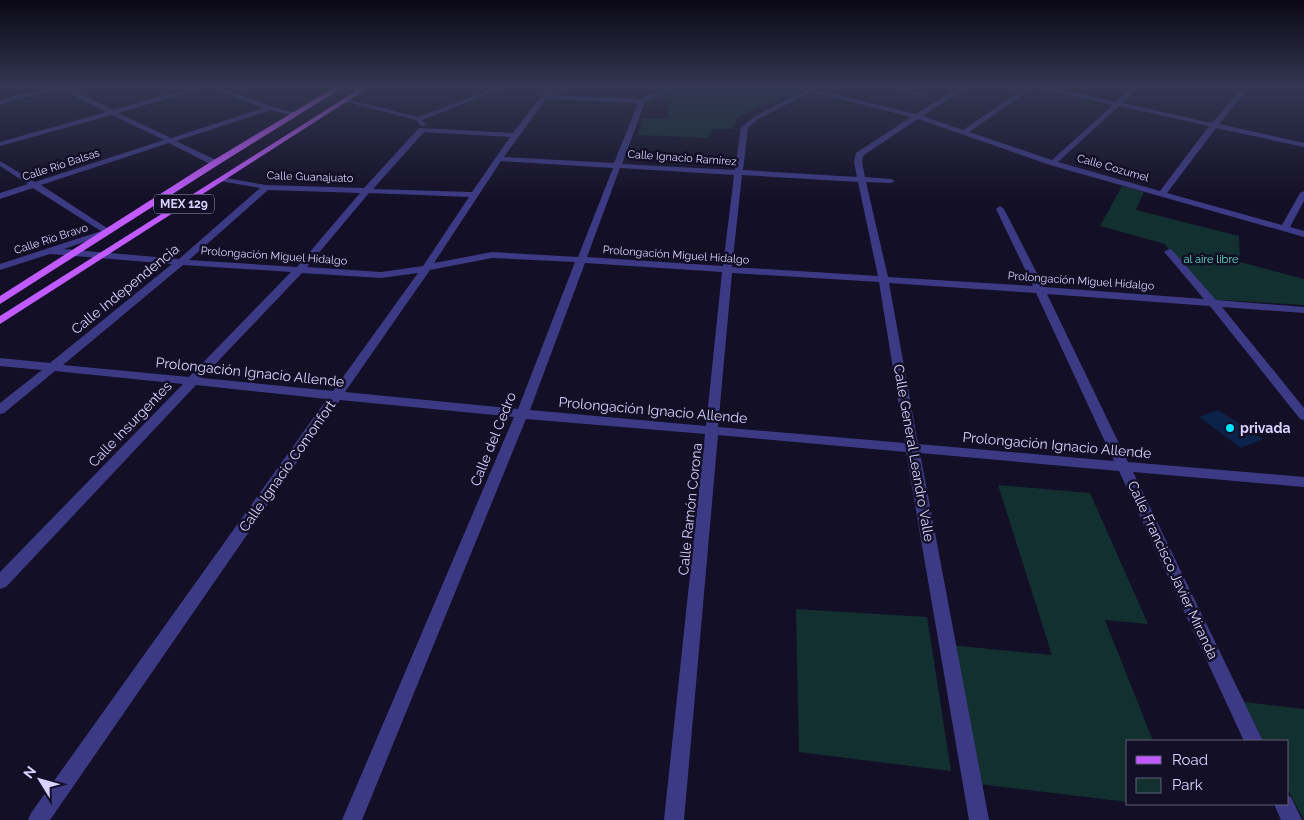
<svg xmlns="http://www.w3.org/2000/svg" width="1304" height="820" font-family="Raleway,sans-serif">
  <rect width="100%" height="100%" fill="#130f26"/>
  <g fill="#12302f">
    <polygon points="671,86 707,86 735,94 752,86 783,86 799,90 737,117 734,129 712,129 709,138 638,135 642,119 669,118 667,104 677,99 655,94"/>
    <polygon points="1122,186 1144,192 1136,210 1239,236 1240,262 1304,279 1304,305 1204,299 1165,244 1100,226"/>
    <polygon points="998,485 1090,493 1148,624 1105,620 1153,741 1128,741 1128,802 978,784 950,645 1052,655"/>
    <polygon points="796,609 927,617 951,771 799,752"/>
    <polygon points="1244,702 1304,709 1304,820 1288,790 1288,741 1263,741"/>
  </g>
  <polygon fill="#0c2248" points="1218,410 1263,439 1241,448 1199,417"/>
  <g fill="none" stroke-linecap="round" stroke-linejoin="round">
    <g fill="#3d3a85" fill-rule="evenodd">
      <path d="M56,86h11l46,24 85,-24h18l57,21 23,6 1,1 -3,2 -23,-6 -95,31 42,20v4h-6l-43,-22 -128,42 72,47 -49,17 115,10 81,-71 -40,-7v-4l46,8 98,3 55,-60 94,5 36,-47h6l-7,9 93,4 29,-13h8l-33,16 -23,62 113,6 6,-43 13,-10 50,-26 -13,-5 18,2 12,-2 -5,4 100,24 45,-28h7l-45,30 40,14 65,-44h17l71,16 17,-16h7l-18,17 90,20 32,-37h6l-31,38 85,19v4l-88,-19 -49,65 115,32 18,-32 4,-2v10l-14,26 14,4v6l-254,-72 -132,-46 -51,34 -4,3 -1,6 3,15 26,2 4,2 -4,2 -25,-1 22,95 145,9 -37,-77 4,-3 4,3 40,78 160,12 -38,-45 -2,-2 5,-3 3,1 44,50 88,7v6l-82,-6 82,101v12l-4,-1 -90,-113 -163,-12 81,168 176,15v10l-171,-15 130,269h-19l-125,-270 -199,-18 69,367h-20l-63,-368 -188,-17 -34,385h-20l41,-386 -179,-15 -164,401h-20l172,-403 -174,-17 -290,420h-22l3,-7 296,-414 -131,-14 -190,202 -6,2v-17l183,-188 -128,-13 -51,42 -4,1v-11l42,-33 -42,-4v-8l50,5 122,-99 -122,-10 -50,16v-6l101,-33 -68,-43 -33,11v-6l28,-9 -28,-18v-5l35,21 129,-42 -52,-25 -112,31v-4l106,-30 -46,-23 -60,15v-4zM208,87l56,21 -93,30 -53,-25zM1034,87l2,1 77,17 -61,55 -83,-28zM811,92l100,25 -55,36 -2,9 3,15 -114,-7 5,-42 10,-9zM546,99l92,4 -24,60 -110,-6zM1119,106l90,20 -49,65 -102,-29zM424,132l86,5 -38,55 -99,-3zM501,161l112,7 -35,89 -86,-5 -58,11zM620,168l114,7 -11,91 -136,-9zM742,175l116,7 20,94 -146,-9zM268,190l92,3 -63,74 -108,-7zM369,193l100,4 -46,69 -42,6 -74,-5zM492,258l83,4 -57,147 -173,-17 85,-122zM585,263l137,9 -16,154 -176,-16zM183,265l108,7 -102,105 -126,-12zM302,273l79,5 37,-5 -85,118 -131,-13zM732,273l147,9 26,161 -187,-16zM889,283l147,10 78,168 -196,-17z"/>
      <polygon points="500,86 509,86 422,120 426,125 422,127 416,120 343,101 346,99 418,117"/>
      <polygon points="883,86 895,86 924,94 921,96"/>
      <polygon points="1288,796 1291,797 1302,820 1281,820 1274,804 1288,804"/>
    </g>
    <g fill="#c25bff" fill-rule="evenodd">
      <polygon points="337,86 345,86 218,165 0,304 0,296 212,161"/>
      <polygon points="364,86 371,86 0,324 0,316"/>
    </g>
  </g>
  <linearGradient id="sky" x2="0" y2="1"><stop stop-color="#0a0815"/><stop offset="0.43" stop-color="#333752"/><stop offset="1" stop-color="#333752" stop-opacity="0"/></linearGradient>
  <rect width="1304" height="201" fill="url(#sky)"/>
  <circle fill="#00e5ff" stroke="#130f26" stroke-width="2" cx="1230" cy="428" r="5"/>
  <g text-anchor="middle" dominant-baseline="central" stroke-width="5" stroke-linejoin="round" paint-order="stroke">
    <g font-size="11" fill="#d9d4ff" stroke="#130f26">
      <text transform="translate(682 158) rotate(4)">Calle Ignacio Ramírez</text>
      <text transform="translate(61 165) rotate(-18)">Calle Río Balsas</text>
      <text transform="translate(1113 168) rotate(16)">Calle Cozumel</text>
      <text transform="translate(310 177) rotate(2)">Calle Guanajuato</text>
      <text transform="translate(51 239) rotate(-18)">Calle Río Bravo</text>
      <text transform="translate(676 255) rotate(4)">Prolongación Miguel Hidalgo</text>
      <text transform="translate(274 256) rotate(4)">Prolongación Miguel Hidalgo</text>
      <text transform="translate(1081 281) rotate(4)">Prolongación Miguel Hidalgo</text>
    </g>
    <g font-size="11" fill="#5fe0c0" stroke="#130f26">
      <text x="1211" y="259">al aire libre</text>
    </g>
    <rect fill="#130f26" stroke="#9e99be" stroke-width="1" x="154" y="194.5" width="60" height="19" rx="4"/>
    <g font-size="12" font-weight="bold" fill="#d9d4ff">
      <text x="184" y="204">MEX 129</text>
    </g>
    <g font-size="14" fill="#d9d4ff" stroke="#130f26">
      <text transform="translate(125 289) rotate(-39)">Calle Independencia</text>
      <text transform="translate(250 372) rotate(6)">Prolongación Ignacio Allende</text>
      <text transform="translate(653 410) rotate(5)">Prolongación Ignacio Allende</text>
      <text transform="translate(130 424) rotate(-46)">Calle Insurgentes</text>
      <text transform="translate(493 439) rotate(-68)">Calle del Cedro</text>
      <text transform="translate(1057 445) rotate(5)">Prolongación Ignacio Allende</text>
      <text transform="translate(914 453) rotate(80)">Calle General Leandro Valle</text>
      <text transform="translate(287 466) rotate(-55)">Calle Ignacio Comonfort</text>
      <text transform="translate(690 509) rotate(-84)">Calle Ramón Corona</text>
      <text transform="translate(1173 570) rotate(65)">Calle Francisco Javier Miranda</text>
    </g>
    <g font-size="14" font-weight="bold" fill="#d9d4ff" stroke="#130f26" text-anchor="start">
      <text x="1240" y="428">privada</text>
    </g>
  </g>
  <rect x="1126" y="740" width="162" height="65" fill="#130f26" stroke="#625e7d"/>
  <rect x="1136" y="756" width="25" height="8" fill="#c25bff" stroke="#625e7d"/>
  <text x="1172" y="765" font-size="15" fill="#d9d4ff">Road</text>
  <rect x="1136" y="778" width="25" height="15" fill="#12302f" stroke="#625e7d"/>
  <text x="1172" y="790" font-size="15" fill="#d9d4ff">Park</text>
  <g transform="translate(40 780) rotate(307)" stroke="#130f26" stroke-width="4" paint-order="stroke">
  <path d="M0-4L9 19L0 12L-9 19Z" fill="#d9d4ff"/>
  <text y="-8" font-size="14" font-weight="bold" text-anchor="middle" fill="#d9d4ff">N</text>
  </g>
</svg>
